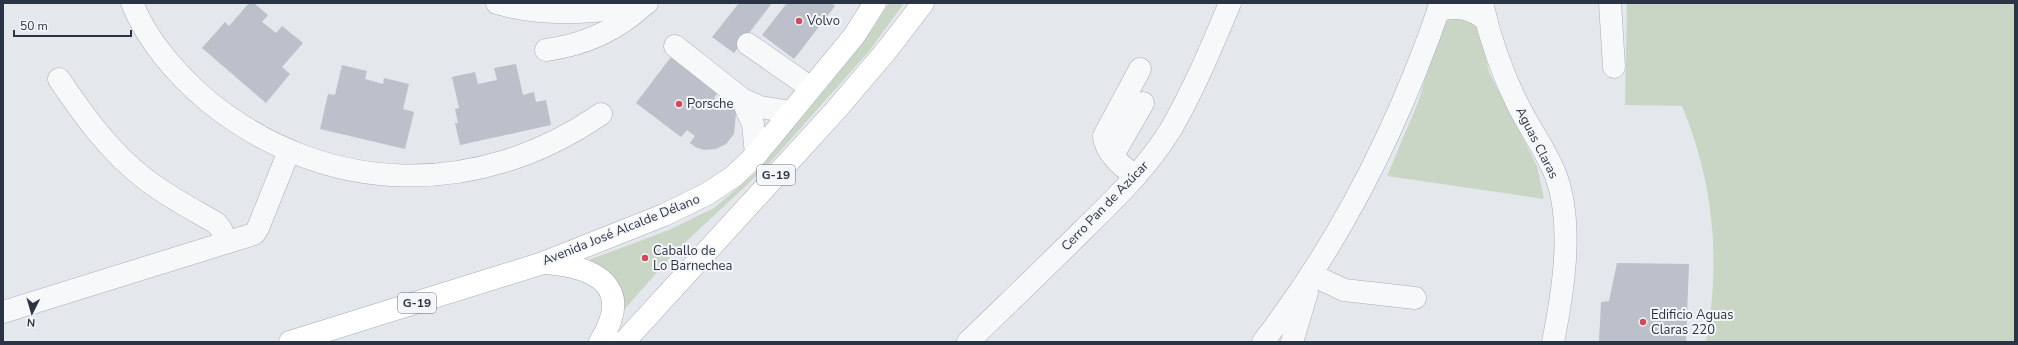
<svg xmlns="http://www.w3.org/2000/svg" width="2018" height="345" font-family="'Nunito Sans',sans-serif">
  <rect width="100%" height="100%" fill="#e4e7ec"/>
  <g fill="#c9d6c5">
    <polygon points="889,3 904,3 870,50 767,166 675,252 622,312 586,261 669,230 714,208 739,187 756,172 827,87 872,30"/>
    <path d="M1627,3h388v339h-309c15,-82 8,-159 -24,-236l-57,-1z"/>
    <polygon points="1459,14 1478,19 1489,72 1537,166 1544,199 1387,176 1419,100 1440,23"/>
  </g>
  <g fill="#bbc0ca">
    <polygon points="249,3 254,3 268,15 262,22 276,33 282,26 303,43 282,67 290,74 266,103 202,48 225,22 229,26"/>
    <polygon points="739,3 772,3 734,53 712,37"/>
    <polygon points="787,3 831,3 835,6 794,59 762,35"/>
    <polygon points="671,57 696,77 701,71 722,87 714,98 723,105 726,100 733,106 736,113 734,134 726,144 716,149 704,150 695,147 690,143 695,136 687,130 681,137 636,103"/>
    <polygon points="516,64 523,95 534,92 536,102 546,100 551,125 460,145 455,123 458,123 455,109 459,108 452,77 475,72 478,84 497,80 494,68"/>
    <polygon points="342,65 367,71 365,79 383,84 384,78 409,84 403,109 414,112 405,149 320,129 328,94 335,95"/>
    <polygon points="1617,263 1689,264 1686,342 1599,342 1601,302 1609,301"/>
  </g>
  <g fill="none" stroke-linecap="round" stroke-linejoin="round">
    <defs>
      <g id="minor">
        <path d="M132,3c15,38 46,73 77,99 118,95 269,97 392,12"/>
        <path d="M497,3c37,11 76,11 114,6 12,-1 25,-2 36,-6"/>
        <path d="M1482,3c8,35 19,68 35,100 12,25 29,47 39,73 18,49 7,116 -3,166"/>
        <polyline points="1610,3 1614,67"/>
        <path d="M1438,10c20,-4 32,-3 48,10"/>
        <polyline points="748,44 811,88"/>
        <polyline points="675,46 742,99 760,107 791,112"/>
        <path d="M546,50c38,-5 70,-19 98,-45"/>
        <path d="M59,79c25,37 51,73 86,100 22,17 47,30 71,44l5,6 6,13"/>
        <polyline points="742,99 753,124 756,155"/>
        <polyline points="1113,155 1143,103"/>
        <path d="M1136,176c-13,-8 -31,-24 -32,-40l36,-67"/>
        <polyline points="1312,275 1344,290 1415,298"/>
        <polyline points="3,312 254,234 258,228 289,151"/>
        <path d="M968,342c38,-37 76,-73 113,-110 33,-32 66,-64 90,-103 23,-40 41,-83 59,-126"/>
        <path d="M1263,342c79,-102 136,-217 178,-339"/>
        <polyline points="1292,342 1307,292"/>
      </g>
      <g id="major">
        <path d="M546,263c51,4 88,24 54,79"/>
        <polyline points="290,342 543,263 664,215 707,194 734,176 756,155 854,36 875,3"/>
        <polyline points="624,342 835,111 887,50 923,3"/>
      </g>
    </defs>
    <use href="#minor" stroke="#a9aeb7" stroke-width="23"/>
    <use href="#major" stroke="#a3abb8" stroke-width="23"/>
    <use href="#minor" stroke="#f7f8fa" stroke-width="22"/>
    <use href="#major" stroke="#fff" stroke-width="22"/>
  </g>
  <g fill="#d1495b" stroke="#f4f6f9" stroke-width="1.5">
    <circle cx="799" cy="21" r="4"/>
    <circle cx="679" cy="104" r="4"/>
    <circle cx="645" cy="258" r="4"/>
    <circle cx="1643" cy="322" r="4"/>
  </g>
  <g text-anchor="middle" dominant-baseline="central" stroke-width="4" stroke-linejoin="round" paint-order="stroke">
    <g fill="#f4f6f9" stroke="#676e7b" stroke-width="1">
      <rect x="757" y="165" width="38" height="20" rx="3"/>
      <rect x="398" y="293" width="38" height="20" rx="3"/>
    </g>
    <g font-size="12" font-weight="bold" fill="#2b3445">
      <text x="776" y="175">G-19</text>
      <text x="417" y="303">G-19</text>
    </g>
    <g font-size="13" fill="#2b3445" stroke="#f4f6f9" text-anchor="start">
      <text x="807" y="21">Volvo</text>
      <text x="687" y="104">Porsche</text>
      <text x="653" y="251">Caballo de<tspan x="653" dy="15">Lo Barnechea</tspan></text>
      <text x="1651" y="315">Edificio Aguas<tspan x="1651" dy="15">Claras 220</tspan></text>
    </g>
    <g font-size="13" fill="#2b3445" stroke="#f4f6f9">
      <text transform="translate(1537 143) rotate(63)">Aguas Claras</text>
      <text transform="translate(1105 206) rotate(-46)">Cerro Pan de Azúcar</text>
      <text transform="translate(621 230) rotate(-22)">Avenida José Alcalde Délano</text>
    </g>
  </g>
  <rect width="2018" height="345" fill="none" stroke="#2b3445" stroke-width="8"/>
  <g transform="translate(32 313) rotate(185)" stroke="#f4f6f9" stroke-width="3" paint-order="stroke">
  <path d="M0-3L7 15L0 10L-7 15Z" fill="#2b3445"/>
  <text y="-6" font-size="11" font-weight="bold" text-anchor="middle" fill="#2b3445">N</text>
  </g>
  <path d="M14 30v6h117v-6" fill="none" stroke="#2b3445" stroke-width="2"/>
  <text x="20" y="30" font-size="12" fill="#2b3445" stroke="#f4f6f9" stroke-width="3" paint-order="stroke">50 m</text>
</svg>
